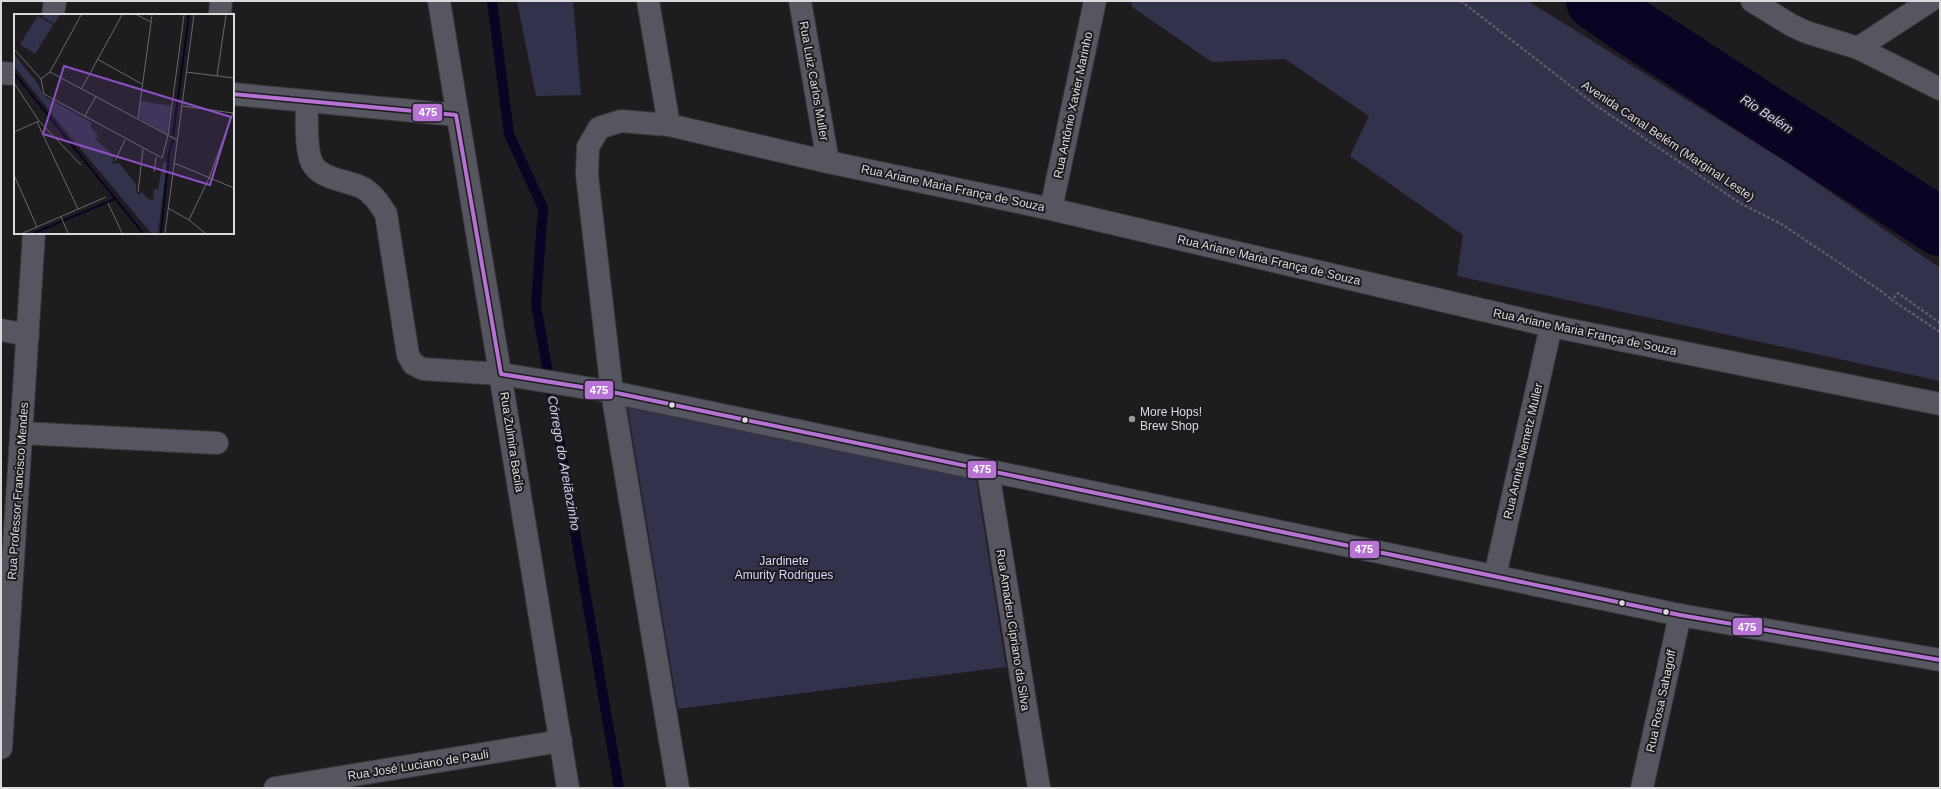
<svg xmlns="http://www.w3.org/2000/svg" width="1941" height="789" font-family="Helvetica,sans-serif">
  <rect width="100%" height="100%" fill="#1d1d1f"/>
  <g fill="#33324c">
    <polygon points="517,1 573,1 581,95 536,96"/>
    <polygon points="1131,1 1528,1 1788,163 1940,268 1940,381 1457,276 1463,235 1350,156 1369,116 1285,59 1212,62 1132,7"/>
    <polygon points="627,404 976,478 1006,667 678,709"/>
  </g>
  <g fill="none" stroke-linecap="round" stroke-linejoin="round">
    <polyline stroke="#090324" stroke-width="10" points="492,1 509,134 543,208 536,304 619,788"/>
    <polyline stroke="#090324" stroke-width="58" points="1595,1 1629,25 1940,227"/>
    <defs>
      <g id="minor">
        <polyline points="439,1 568,788"/>
        <polyline points="648,1 669,125"/>
        <polyline points="800,1 828,162"/>
        <polyline points="1752,1 1791,25 1806,32 1858,48 1940,89"/>
        <polyline points="53,15 55,1"/>
        <polyline points="220,15 221,1"/>
        <polyline points="1858,48 1930,1"/>
        <polyline points="1,73 15,74"/>
        <polyline points="233,94 456,115"/>
        <path d="M307,101c0,17 -2,47 5,62 8,16 34,17 49,24 12,6 18,16 25,27l22,141 5,9 10,5 78,5 111,18 1068,223 260,45"/>
        <polyline points="1051,209 1095,1"/>
        <polyline points="1,330 28,335"/>
        <polyline points="21,433 217,443"/>
        <polyline points="988,471 1039,788"/>
        <polyline points="1495,576 1551,326"/>
        <polyline points="1,748 34,233"/>
        <polyline points="275,788 561,741"/>
        <polyline points="678,788 612,392 587,175 588,147 599,128 621,121 669,125 828,162 1051,209 1551,326 1940,404"/>
        <polyline points="1642,788 1680,615"/>
      </g>
    </defs>
    <use href="#minor" stroke="#38383a" stroke-width="24"/>
    <g stroke="#5c5c64" stroke-width="2.5" stroke-dasharray="3 2" stroke-linecap="butt">
      <polyline points="1461,1 1594,104 1740,203 1783,225 1881,291 1892,300"/>
      <polyline points="1940,323 1898,293 1892,300 1940,332"/>
    </g>
    <use href="#minor" stroke="#565660" stroke-width="22"/>
    <defs>
      <polyline id="bus-1" points="233,94 456,115 501,374 612,392 1680,615 1940,660"/>
    </defs>
    <use href="#bus-1" stroke="#1c1c20" stroke-width="7"/>
    <use href="#bus-1" stroke="#b673d3" stroke-width="4"/>
  </g>
  <g fill="#dbdbde" stroke="#1c1c20" stroke-width="1.5">
    <circle cx="672" cy="405" r="3.5"/>
    <circle cx="745" cy="420" r="3.5"/>
    <circle cx="1622" cy="603" r="3.5"/>
    <circle cx="1666" cy="612" r="3.5"/>
  </g>
  <circle fill="#98989b" stroke="#1c1c20" stroke-width="1.5" cx="1132" cy="419" r="4"/>
  <g text-anchor="middle" dominant-baseline="central" stroke-width="4" stroke-linejoin="round" paint-order="stroke">
    <g font-size="12" fill="#dbdbde" stroke="#1c1c20">
      <text transform="translate(814 81) rotate(80)">Rua Luiz Carlos Muller</text>
      <text transform="translate(1073 105) rotate(-78)">Rua Antônio Xavier Marinho</text>
      <text transform="translate(1668 141) rotate(34)">Avenida Canal Belém (Marginal Leste)</text>
      <text transform="translate(953 188) rotate(12)">Rua Ariane Maria França de Souza</text>
      <text transform="translate(1269 260) rotate(13)">Rua Ariane Maria França de Souza</text>
      <text transform="translate(1585 332) rotate(12)">Rua Ariane Maria França de Souza</text>
      <text transform="translate(512 442) rotate(81)">Rua Zulmira Bacila</text>
      <text transform="translate(1523 451) rotate(-77)">Rua Annita Nemetz Muller</text>
      <text transform="translate(18 491) rotate(-86)">Rua Professor Francisco Mendes</text>
      <text transform="translate(1013 630) rotate(81)">Rua Amadeu Cipriano da Silva</text>
      <text transform="translate(1661 701) rotate(-78)">Rua Rosa Sahagoff</text>
      <text transform="translate(418 765) rotate(-9)">Rua José Luciano de Pauli</text>
    </g>
    <g font-size="12" fill="#dbdbde" stroke="#1c1c20" text-anchor="start">
      <text x="1140" y="412">More Hops!<tspan x="1140" dy="14">Brew Shop</tspan></text>
    </g>
    <g font-size="12" fill="#d7d7f8" stroke="#1c1c20">
      <text x="784" y="561">Jardinete<tspan x="784" dy="14">Amurity Rodrigues</tspan></text>
    </g>
    <g font-size="13" font-style="italic" fill="#d2d2f2" stroke="#1c1c20">
      <text transform="translate(1767 114) rotate(33)">Rio Belém</text>
      <text transform="translate(564 463) rotate(80)">Córrego do Areiãozinho</text>
    </g>
  </g>
  <g transform="translate(14 14)">
    <rect width="220" height="220" fill="#1d1d1f"/>
    <path d="M30,1h16l-6,9 -11,-7zM24,2l15,9 -18,29 -15,-10zM0,40l24,30 6,12 48,27 -2,3 8,10 -3,3 18,16v9l6,-1 17,21v8l3,3 3,-3 6,7 5,1 1,-11h4l5,-27 4,1 -9,70h-7l-91,-109 -46,-58zM127,87l30,5 -4,28 -28,-16z" fill="#33324c"/>
    <path fill="none" stroke="#090324" stroke-width="2" d="M0,59l129,160M159,122l16,-121M20,219l81,-34M147,219l8,-80 4,-14"/>
    <path fill="none" stroke="#69696b" stroke-width="1" d="M123,1l14,7M0,35l27,30M83,45l45,25M36,58l127,68M172,58l48,6M203,62l9,-61M27,65l3,15 118,64 6,-23 16,-120M27,65l9,-7 31,-57M0,69l25,38 42,44M68,74l40,-73M168,92l51,7M71,102l11,-20M124,104l14,-103M23,108l41,87M0,118l25,-11M101,147l10,-21M160,149l60,25M140,158l2,-15M0,161l23,52M124,178l5,-43M94,189l14,30M154,194l21,12 16,13M47,203l7,16M175,206l20,-42 25,-68M9,219l83,-36M151,219l29,-218"/>
    <path fill="#8e4fc5" fill-opacity="0.15" stroke="#8e4fc5" stroke-width="2" d="M50,52l167,51 -21,68 -167,-51z"/>
    <rect width="220" height="220" fill="none" stroke="#dbdbde" stroke-width="2"/>
  </g>
  <g stroke="#1c1c20" stroke-width="1.5">
    <rect x="412" y="103" width="31" height="19" rx="4" fill="#b673d3"/>
    <rect x="584" y="380" width="30" height="20" rx="4" fill="#b673d3"/>
    <rect x="967" y="460" width="30" height="19" rx="4" fill="#b673d3"/>
    <rect x="1349" y="540" width="31" height="19" rx="4" fill="#b673d3"/>
    <rect x="1732" y="617" width="31" height="19" rx="4" fill="#b673d3"/>
  </g>
  <g font-size="11" text-anchor="middle" font-weight="bold" fill="#fff">
    <text x="428" y="116">475</text>
    <text x="599" y="394">475</text>
    <text x="982" y="473">475</text>
    <text x="1364" y="553">475</text>
    <text x="1747" y="631">475</text>
  </g>
  <rect width="1941" height="789" fill="none" stroke="#dbdbde" stroke-width="4"/>
</svg>
